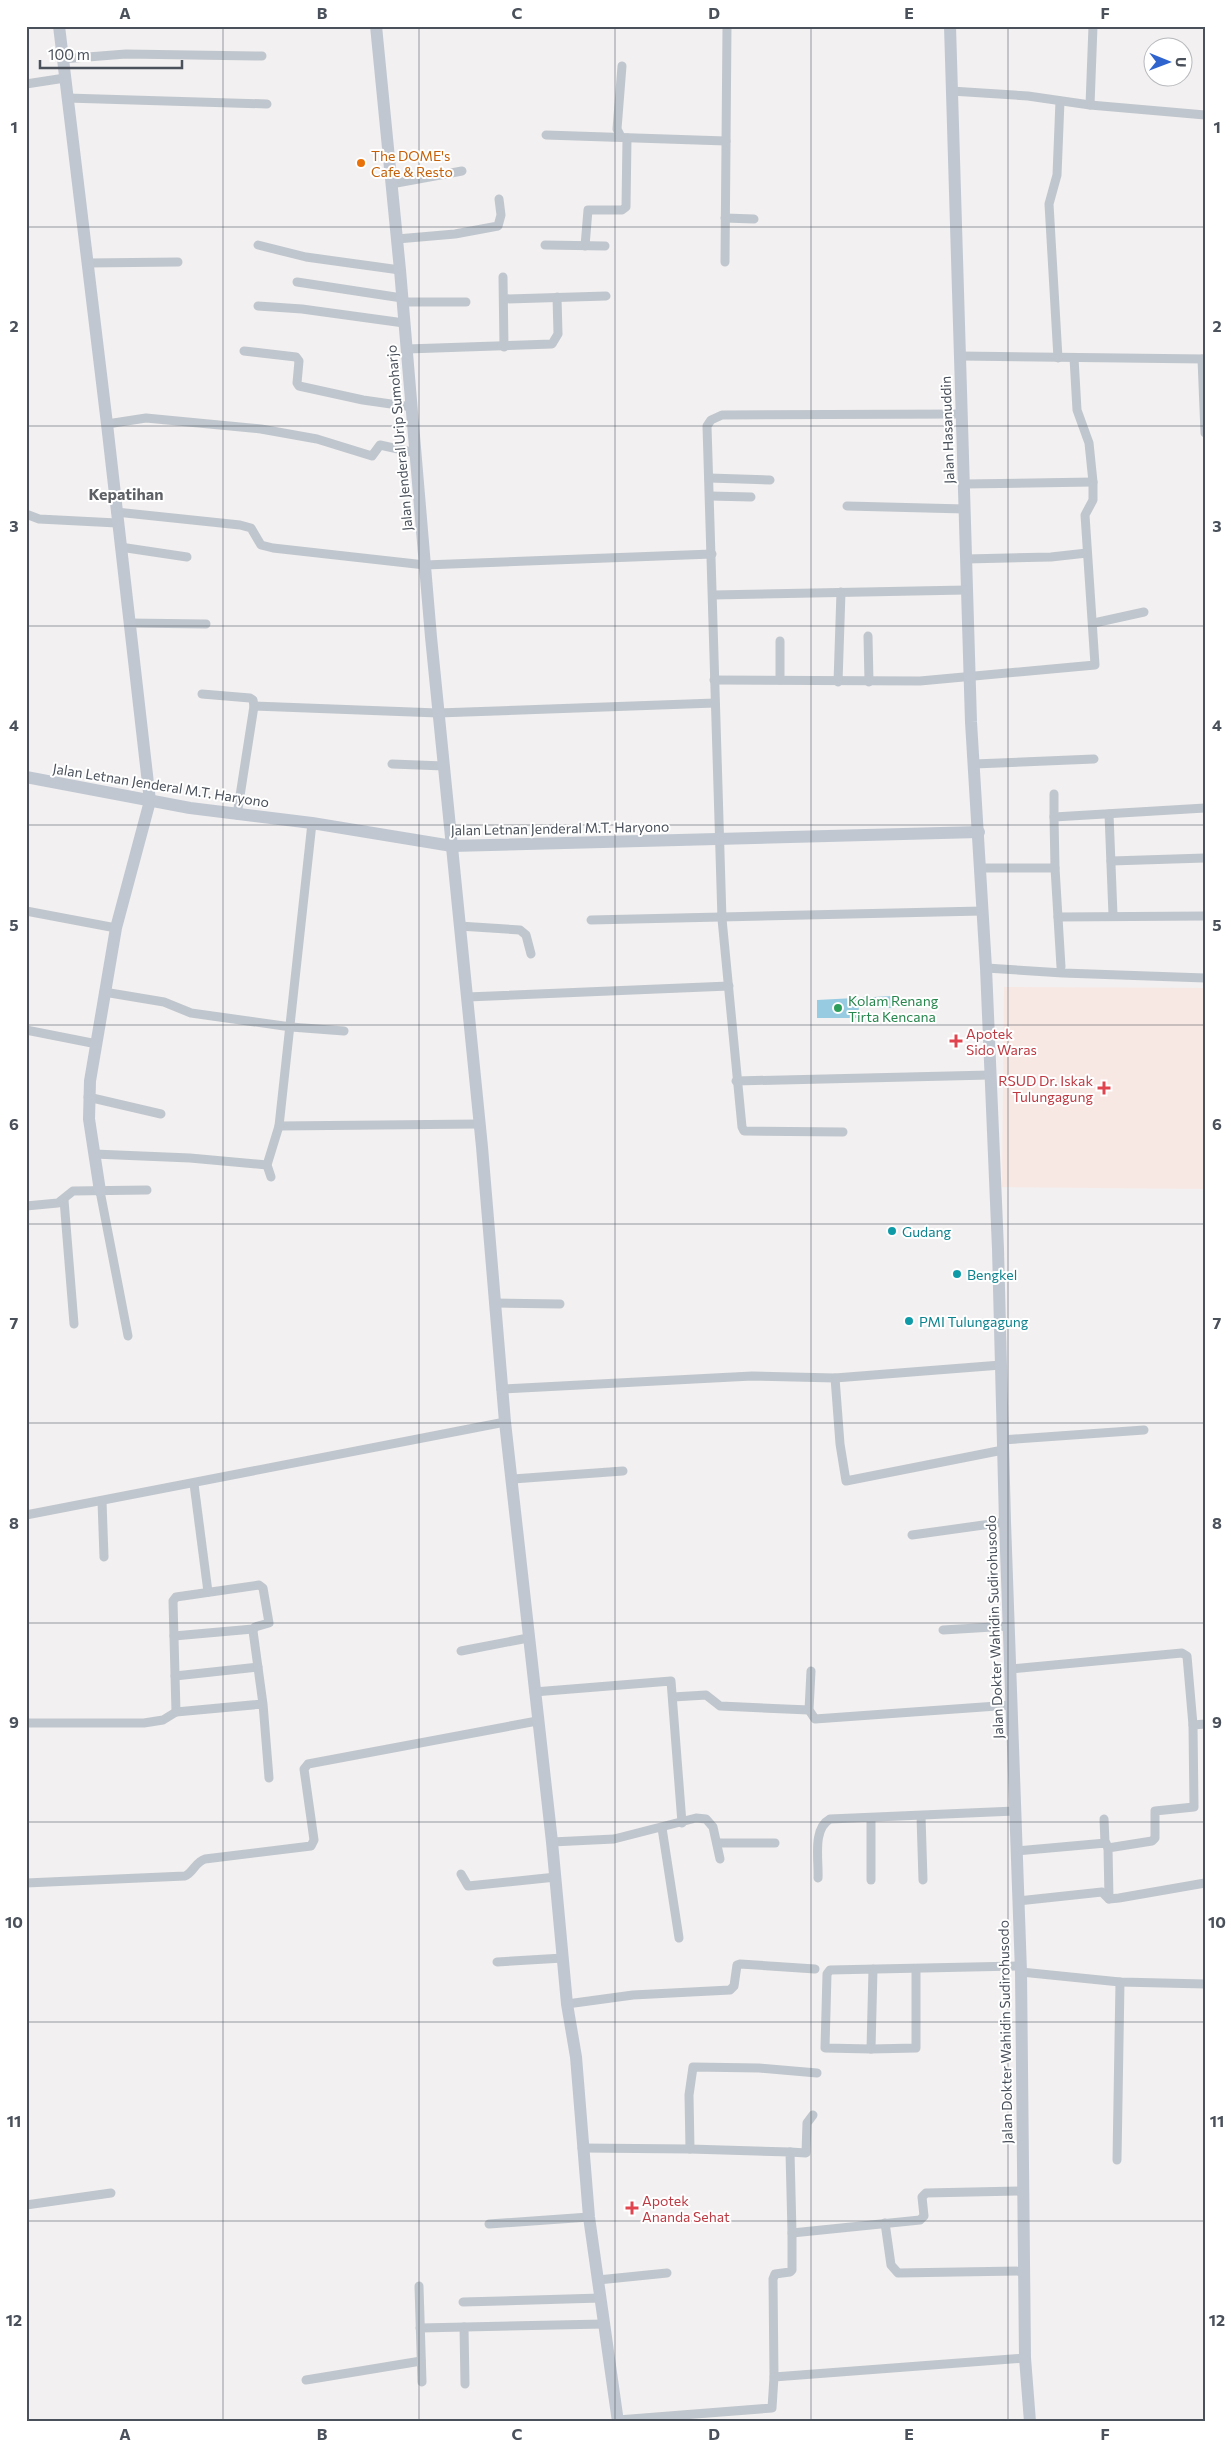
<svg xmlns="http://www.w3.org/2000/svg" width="1231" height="2448" font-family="Commissioner,sans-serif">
  <rect width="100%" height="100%" fill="#f2f0f0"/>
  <polygon fill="#f8e8e4" points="1004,987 1205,988 1205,1189 1002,1187"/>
  <polygon fill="#96cbe2" points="893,996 892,1008 859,1007 858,1018 817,1018 817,1000"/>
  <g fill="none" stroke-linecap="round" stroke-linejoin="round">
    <g stroke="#c0c6cd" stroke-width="9">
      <polyline points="62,59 126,54 262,56"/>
      <polyline points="26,84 65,78"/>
      <polyline points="951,91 1028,96 1090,105 1205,115"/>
      <polyline points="67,98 267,104"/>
      <polyline points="1090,105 1093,26"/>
      <polyline points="546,135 726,141"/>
      <polyline points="621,137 617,129 622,66"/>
      <polyline points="391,184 462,171"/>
      <polyline points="725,218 754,219"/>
      <polyline points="397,239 455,234 498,226 501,215 499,199"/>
      <polyline points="258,245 306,257 400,270"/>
      <polyline points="545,245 605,246"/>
      <polyline points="585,246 588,210 622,210 626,207 627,138"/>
      <polyline points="725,262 727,26"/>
      <polyline points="88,263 178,262"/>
      <polyline points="503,277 504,347"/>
      <polyline points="297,282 402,298"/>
      <polyline points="504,299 606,296"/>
      <polyline points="402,302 466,302"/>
      <polyline points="258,306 302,309 404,323"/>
      <polyline points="407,349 552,344 558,334 557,297"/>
      <polyline points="244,351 296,357 299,361 297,383 299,386 363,400 412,407"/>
      <polyline points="960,356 1205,359"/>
      <polyline points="1058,358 1049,204 1057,175 1060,101"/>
      <polyline points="1202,359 1205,433"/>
      <polyline points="107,424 146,418 261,429 317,439 372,456 380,445 416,453"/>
      <polyline points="709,478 770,480"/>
      <polyline points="964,484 1093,482"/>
      <polyline points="710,496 751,497"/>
      <polyline points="847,506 965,509"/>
      <polyline points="116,512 240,525 251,528 261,545 273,548 425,565 712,554"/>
      <polyline points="26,514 39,519 117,523"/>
      <polyline points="120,547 187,557"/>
      <polyline points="966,559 1051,557 1087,553"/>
      <polyline points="713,595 966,590"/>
      <polyline points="129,623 206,624"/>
      <polyline points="1094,623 1144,612"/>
      <polyline points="868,636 869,682"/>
      <polyline points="780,641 780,680"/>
      <polyline points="714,680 920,681 1095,665 1085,515 1093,500 1093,482 1089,443 1077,410 1074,358"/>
      <polyline points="838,682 841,592"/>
      <polyline points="202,694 250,698 253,700 254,706"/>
      <polyline points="392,764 444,766"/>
      <polyline points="974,764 1094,759"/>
      <polyline points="1054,794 1054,817"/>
      <polyline points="1109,814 1113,915"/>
      <polyline points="237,815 254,706 438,713 715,703"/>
      <polyline points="1111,861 1205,858"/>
      <polyline points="980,868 1055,868"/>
      <polyline points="26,911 116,928"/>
      <polyline points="1058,917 1205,916"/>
      <polyline points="591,920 982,911"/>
      <polyline points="459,926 520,930 526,935 531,954"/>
      <polyline points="1061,967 1055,868 1054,817 1205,808"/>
      <polyline points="986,968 1063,973 1205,978"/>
      <polyline points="104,992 164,1002 191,1013 291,1027 344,1031"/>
      <polyline points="467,997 729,986"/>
      <polyline points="26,1030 97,1044"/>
      <polyline points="736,1081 990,1075"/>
      <polyline points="88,1097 161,1114"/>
      <polyline points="279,1126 479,1124"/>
      <polyline points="843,1132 744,1131 742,1127 722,919 707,426 711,420 722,415 962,414"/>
      <polyline points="94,1154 190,1158 267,1165"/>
      <polyline points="271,1177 267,1165 279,1126 312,823"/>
      <polyline points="100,1191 128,1336"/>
      <polyline points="64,1200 74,1324"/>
      <polyline points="26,1206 58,1203 73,1191 147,1190"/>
      <polyline points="494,1303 560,1304"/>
      <polyline points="835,1378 840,1444 846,1481 1003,1450"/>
      <polyline points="501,1389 752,1376 835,1378 1001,1365"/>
      <polyline points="1002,1440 1144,1430"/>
      <polyline points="513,1479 623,1471"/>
      <polyline points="194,1484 208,1592"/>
      <polyline points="102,1501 104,1557"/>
      <polyline points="26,1515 505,1422"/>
      <polyline points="912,1535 1005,1522"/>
      <polyline points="943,1630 1009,1626"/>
      <polyline points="174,1636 253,1629"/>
      <polyline points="461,1651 528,1638"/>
      <polyline points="1011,1669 1182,1653 1187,1656 1193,1725 1194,1807 1155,1811 1155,1838 1152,1841 1108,1848 1109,1899"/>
      <polyline points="811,1671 809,1710 815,1719 1011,1705"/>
      <polyline points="175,1676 258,1667"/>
      <polyline points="534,1692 671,1681 682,1823"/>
      <polyline points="673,1697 706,1695 720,1706 809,1710"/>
      <polyline points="263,1704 176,1712 173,1601 176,1597 259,1585 263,1588 269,1623 255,1627 253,1631 263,1704 269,1778"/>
      <polyline points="26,1723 144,1723 163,1720 176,1712"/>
      <polyline points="1193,1725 1205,1724"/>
      <polyline points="921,1816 923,1880"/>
      <polyline points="871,1818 871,1880"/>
      <polyline points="1104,1819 1105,1843"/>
      <polyline points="662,1828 679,1938"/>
      <polyline points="552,1842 614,1839 696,1818 706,1819 713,1827 720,1859"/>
      <polyline points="717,1843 775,1843"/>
      <polyline points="1016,1851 1106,1843 1108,1848"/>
      <polyline points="461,1874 468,1886 556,1877"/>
      <path d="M818,1878c1,-18 -6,-49 12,-59l185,-8"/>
      <path d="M26,1883l159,-7c9,-4 10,-14 20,-17l106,-13 3,-6 -10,-71 4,-5 229,-43"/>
      <polyline points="1018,1901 1102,1892 1109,1899 1119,1898 1205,1883"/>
      <polyline points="497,1962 563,1958"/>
      <polyline points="873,1969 871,2049 825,2048 827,1974 830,1970 1019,1966"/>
      <polyline points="1021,1972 1120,1982 1205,1984"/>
      <polyline points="567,2004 633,1995 730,1990 734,1986 737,1965 740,1964 815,1969"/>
      <polyline points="871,2049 916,2048 916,1969"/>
      <polyline points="582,2148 690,2149 790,2152 792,2233 920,2220 924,2216 922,2197 926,2193 1023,2191"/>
      <polyline points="690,2149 689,2095 693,2067 759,2068 817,2073"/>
      <polyline points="790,2152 806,2153 807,2123 813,2115"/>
      <polyline points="1117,2160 1120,1982"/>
      <polyline points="26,2205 111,2193"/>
      <polyline points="885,2223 891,2265 898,2273 1025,2271"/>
      <polyline points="489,2224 589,2217"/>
      <polyline points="598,2280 667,2273"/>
      <polyline points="419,2286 422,2382"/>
      <polyline points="463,2302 601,2298"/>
      <polyline points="464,2327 465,2384"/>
      <polyline points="420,2328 604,2324"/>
      <polyline points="774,2377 773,2279 775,2274 790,2272 792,2270 792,2233"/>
      <polyline points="306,2380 421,2361"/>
      <polyline points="618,2420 772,2408 774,2377 1025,2358"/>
    </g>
    <g stroke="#c0c7d1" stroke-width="12">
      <polyline points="59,26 107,424 150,801 116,928 90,1081 89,1119 100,1191"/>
      <polyline points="376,26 400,270 431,637 482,1147 505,1422 552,1842 567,2004 576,2057 589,2217 618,2422"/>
      <polyline points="950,26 971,722 986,968 998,1249 1005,1522 1021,1972 1025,2358 1030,2422"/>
      <polyline points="26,777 190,808 312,823 452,846 979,832"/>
    </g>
  </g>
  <path fill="none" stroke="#4a515b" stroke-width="1" stroke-opacity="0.55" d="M223,26v2396M419,26v2396M615,26v2396M811,26v2396M1008,26v2396M26,227h1179M26,426h1179M26,626h1179M26,825h1179M26,1025h1179M26,1224h1179M26,1423h1179M26,1623h1179M26,1822h1179M26,2022h1179M26,2221h1179"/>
  <circle fill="#e8710a" stroke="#fff" stroke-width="2" cx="361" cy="163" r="5"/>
  <circle fill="#2e9e5b" stroke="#fff" stroke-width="2" cx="838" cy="1008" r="5"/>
  <g fill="#e0444e" stroke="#fff" stroke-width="2">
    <path d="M953.5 1033.5h5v5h5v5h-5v5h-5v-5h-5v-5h5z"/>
    <path d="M1101.5 1080.5h5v5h5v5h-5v5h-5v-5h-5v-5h5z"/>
    <path d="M629.5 2200.5h5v5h5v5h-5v5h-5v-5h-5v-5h5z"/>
  </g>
  <g fill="#0f9aa8" stroke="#fff" stroke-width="2">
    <circle cx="892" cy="1231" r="5"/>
    <circle cx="957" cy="1274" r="5"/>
    <circle cx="909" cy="1321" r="5"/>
  </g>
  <g text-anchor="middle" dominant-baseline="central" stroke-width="4" stroke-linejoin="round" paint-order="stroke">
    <g font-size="14" fill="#c56008" stroke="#fff" text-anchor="start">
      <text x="371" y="155">The DOME's<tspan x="371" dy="16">Cafe &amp; Resto</tspan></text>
    </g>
    <g font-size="14" fill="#4a515b" stroke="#fff">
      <text transform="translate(947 430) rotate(-92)">Jalan Hasanuddin</text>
      <text transform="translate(399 438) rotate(-95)">Jalan Jenderal Urip Sumoharjo</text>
      <text transform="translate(161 785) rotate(9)">Jalan Letnan Jenderal M.T. Haryono</text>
      <text transform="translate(560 828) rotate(-1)">Jalan Letnan Jenderal M.T. Haryono</text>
      <text transform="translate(994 1627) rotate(-92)">Jalan Dokter Wahidin Sudirohusodo</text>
      <text transform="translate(1005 2032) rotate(-91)">Jalan Dokter Wahidin Sudirohusodo</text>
    </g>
    <g font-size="14" fill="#27864d" stroke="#fff" text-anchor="start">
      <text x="848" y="1000">Kolam Renang<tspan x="848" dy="16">Tirta Kencana</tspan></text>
    </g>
    <g font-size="14" fill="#be3a42" stroke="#fff" text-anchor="start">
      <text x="966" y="1033">Apotek<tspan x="966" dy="16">Sido Waras</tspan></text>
      <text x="1093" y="1080" text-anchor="end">RSUD Dr. Iskak<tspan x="1093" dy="16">Tulungagung</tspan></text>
      <text x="642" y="2200">Apotek<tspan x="642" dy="16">Ananda Sehat</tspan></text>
    </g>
    <g font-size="14" fill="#0d838f" stroke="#fff" text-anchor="start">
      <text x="902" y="1231">Gudang</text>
      <text x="967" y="1274">Bengkel</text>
      <text x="919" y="1321">PMI Tulungagung</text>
    </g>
    <g font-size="16" font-weight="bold" fill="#5d6064" stroke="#fff">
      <text x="126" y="493">Kepatihan</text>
    </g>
  </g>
  <rect width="1231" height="2448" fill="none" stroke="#ffffff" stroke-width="55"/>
  <g transform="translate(1168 62) rotate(91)"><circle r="24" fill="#ffffff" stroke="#b7b9bd"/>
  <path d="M0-4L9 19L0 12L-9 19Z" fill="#2f64ce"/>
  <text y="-8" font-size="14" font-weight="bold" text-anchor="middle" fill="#4a515b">U</text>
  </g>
  <path d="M40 60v8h142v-8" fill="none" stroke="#4a515b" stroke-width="2.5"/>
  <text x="48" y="60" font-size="15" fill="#4a515b" stroke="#ffffff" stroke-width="4" paint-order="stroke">100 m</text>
  <rect x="28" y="28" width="1176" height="2392" fill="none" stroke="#4a515b" stroke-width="2"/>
  <g font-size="16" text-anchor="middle" font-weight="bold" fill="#4a515b">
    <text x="125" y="19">A</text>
    <text x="322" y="19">B</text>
    <text x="517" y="19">C</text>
    <text x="714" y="19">D</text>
    <text x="909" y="19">E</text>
    <text x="1105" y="19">F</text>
    <text x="14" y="133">1</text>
    <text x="1217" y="133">1</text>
    <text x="14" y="332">2</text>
    <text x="1217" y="332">2</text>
    <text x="14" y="532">3</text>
    <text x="1217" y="532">3</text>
    <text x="14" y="731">4</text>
    <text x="1217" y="731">4</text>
    <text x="14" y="931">5</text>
    <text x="1217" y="931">5</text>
    <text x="14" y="1130">6</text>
    <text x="1217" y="1130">6</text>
    <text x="14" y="1329">7</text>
    <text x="1217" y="1329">7</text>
    <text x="14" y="1529">8</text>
    <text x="1217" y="1529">8</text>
    <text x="14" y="1728">9</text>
    <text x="1217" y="1728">9</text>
    <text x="14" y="1928">10</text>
    <text x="1217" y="1928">10</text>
    <text x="14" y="2127">11</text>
    <text x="1217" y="2127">11</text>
    <text x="14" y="2326">12</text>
    <text x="1217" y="2326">12</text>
    <text x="125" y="2440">A</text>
    <text x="322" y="2440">B</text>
    <text x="517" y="2440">C</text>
    <text x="714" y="2440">D</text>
    <text x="909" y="2440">E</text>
    <text x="1105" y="2440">F</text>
  </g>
</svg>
